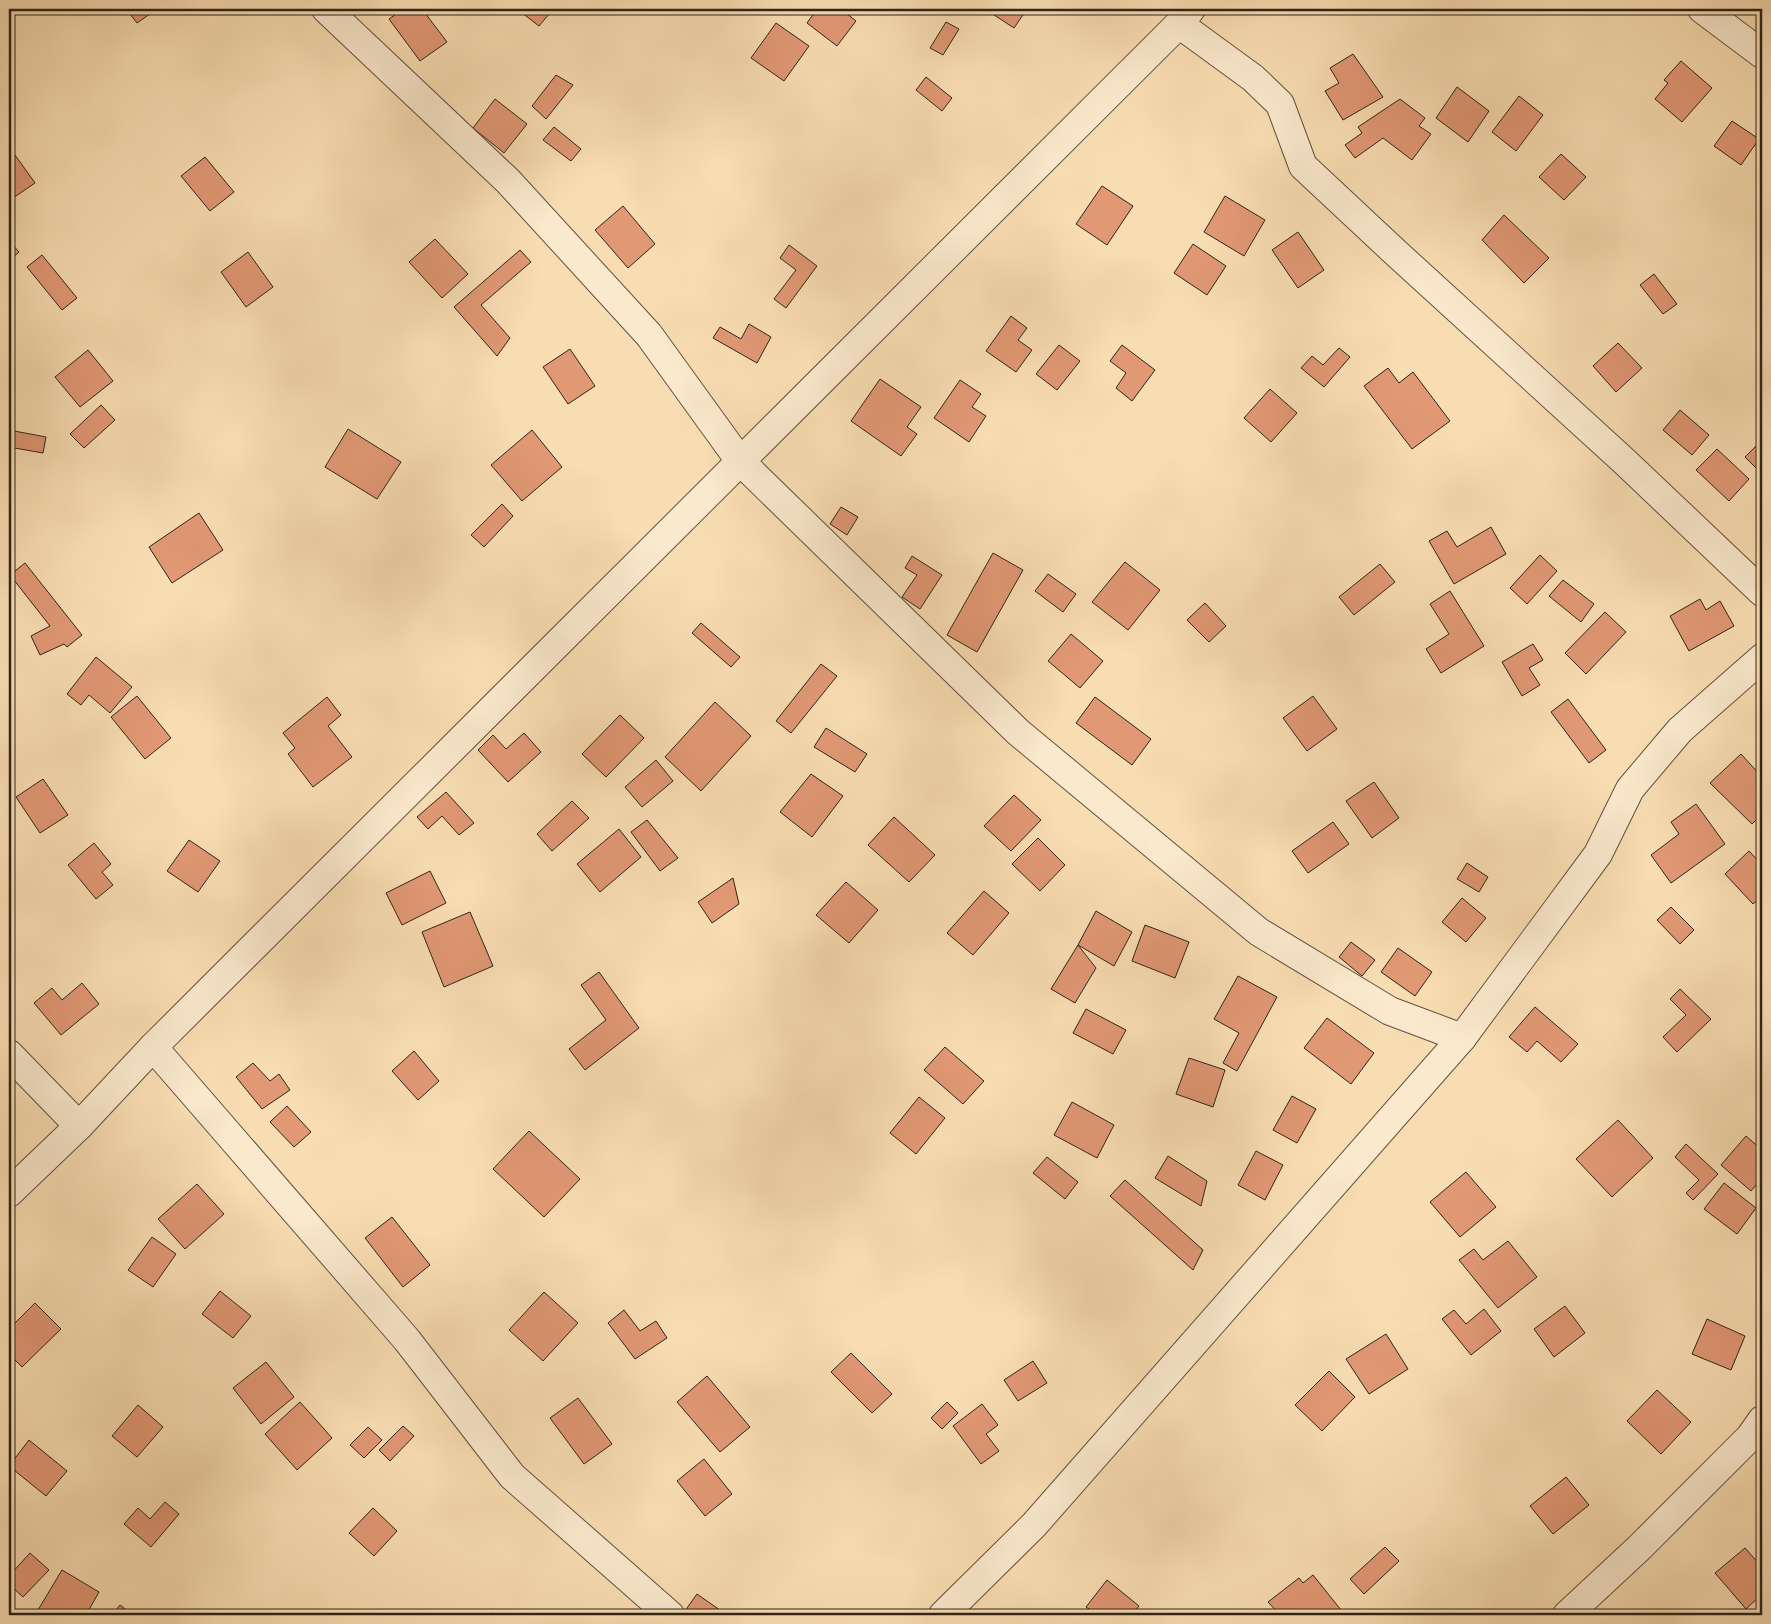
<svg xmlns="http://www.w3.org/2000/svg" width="1771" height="1624" font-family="'Gentium Book Plus',serif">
  <rect width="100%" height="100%" fill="#f9ddb2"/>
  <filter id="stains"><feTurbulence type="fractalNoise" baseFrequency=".004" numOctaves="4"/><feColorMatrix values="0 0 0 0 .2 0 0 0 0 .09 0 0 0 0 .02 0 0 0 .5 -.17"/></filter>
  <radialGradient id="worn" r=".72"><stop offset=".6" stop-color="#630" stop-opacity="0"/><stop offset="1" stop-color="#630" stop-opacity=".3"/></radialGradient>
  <g fill="#e19875" stroke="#2e2419">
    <polygon points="126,9 157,9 137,23"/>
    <polygon points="403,9 422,9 447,42 420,61 389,19"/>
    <polygon points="517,9 544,9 550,13 539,26"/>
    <polygon points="817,9 841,9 856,21 837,46 807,23"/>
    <polygon points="985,9 1027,9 1014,28"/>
    <polygon points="1111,9 1123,9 1119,15"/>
    <polygon points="946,22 959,29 943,55 930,48"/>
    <polygon points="776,23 809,46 784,81 751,58"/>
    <polygon points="1353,54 1383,97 1343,120 1325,91 1339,83 1330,68"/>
    <polygon points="1681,61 1712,88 1682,122 1655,99 1668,83 1664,80"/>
    <polygon points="556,75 573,85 546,119 532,106"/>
    <polygon points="926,77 952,98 942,111 916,90"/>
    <polygon points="1457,87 1489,111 1468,142 1436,118"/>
    <polygon points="1519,96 1543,115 1516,151 1492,132"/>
    <polygon points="495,99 527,124 504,153 473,128"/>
    <polygon points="1400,99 1425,118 1419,126 1431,134 1412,160 1383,138 1355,158 1345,145 1362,133 1358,127"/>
    <polygon points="1732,121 1759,139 1741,165 1714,146"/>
    <polygon points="554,127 581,149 571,161 543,140"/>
    <polygon points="1561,154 1586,177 1564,200 1539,177"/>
    <polygon points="15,155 35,183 13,198 9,193 9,160"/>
    <polygon points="205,157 234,192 210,211 181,176"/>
    <polygon points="1102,186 1133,206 1107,245 1076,224"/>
    <polygon points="1225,196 1265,220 1244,256 1204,232"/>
    <polygon points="623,206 655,244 628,268 595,230"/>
    <polygon points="1504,215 1549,258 1524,283 1482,240"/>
    <polygon points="1298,232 1324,270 1298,288 1272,250"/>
    <polygon points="435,239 468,274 442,298 409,262"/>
    <polygon points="9,241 19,252 9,261"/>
    <polygon points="1193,244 1226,266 1207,295 1174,273"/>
    <polygon points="789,245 817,266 786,308 774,299 796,270 780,258"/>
    <polygon points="520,250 531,262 481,305 510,338 497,356 454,307"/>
    <polygon points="248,252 273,287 246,307 221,272"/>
    <polygon points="42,255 77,298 62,310 27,267"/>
    <polygon points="1654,274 1677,304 1663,314 1640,285"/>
    <polygon points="1011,316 1027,328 1018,340 1032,350 1016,372 986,351"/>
    <polygon points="749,324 771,337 757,363 713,338 720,327 741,339"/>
    <polygon points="1618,343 1642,368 1616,392 1593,366"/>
    <polygon points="1059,345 1080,361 1057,390 1036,374"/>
    <polygon points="1122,345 1155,370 1132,401 1116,388 1126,373 1110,361"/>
    <polygon points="1339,348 1350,357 1324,387 1301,368 1312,356 1323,365"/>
    <polygon points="570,349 595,386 568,404 543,367"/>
    <polygon points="88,350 113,381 80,407 55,377"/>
    <polygon points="1388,368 1399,383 1413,372 1450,421 1412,449 1364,386"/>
    <polygon points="880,379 921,407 907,427 917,434 901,456 851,421"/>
    <polygon points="960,380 981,394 972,407 986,416 969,442 934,418"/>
    <polygon points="1270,389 1297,413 1271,442 1244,418"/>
    <polygon points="101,405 115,420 84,448 70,434"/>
    <polygon points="1680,410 1709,435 1692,455 1663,430"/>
    <polygon points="348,429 401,462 377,499 325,467"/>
    <polygon points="9,430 46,437 43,453 9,447"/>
    <polygon points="532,430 562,467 522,501 491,465"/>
    <polygon points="1758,444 1762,449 1762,474 1745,457"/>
    <polygon points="1717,449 1749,479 1729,501 1696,470"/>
    <polygon points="502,504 513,516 484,547 471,535"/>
    <polygon points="841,507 858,517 847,535 830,524"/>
    <polygon points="199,513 223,550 172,583 149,547"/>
    <polygon points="1491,527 1506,554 1454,584 1429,541 1447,531 1457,547"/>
    <polygon points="993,553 1023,570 977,652 947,635"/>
    <polygon points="1540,555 1557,571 1527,604 1510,588"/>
    <polygon points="912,556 942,575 920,609 902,597 917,575 905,568"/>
    <polygon points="1125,562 1160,590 1128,630 1092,602"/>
    <polygon points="25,563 82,635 67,647 64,644 40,655 31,636 50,626 10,575"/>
    <polygon points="1380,564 1395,582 1354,615 1339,597"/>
    <polygon points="1048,574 1076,594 1063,612 1035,591"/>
    <polygon points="1563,580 1594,604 1581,622 1549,596"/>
    <polygon points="1450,591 1484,646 1441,673 1426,649 1449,634 1430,604"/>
    <polygon points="1700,599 1706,610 1720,601 1734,626 1689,651 1670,616"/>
    <polygon points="1205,603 1226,626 1209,642 1187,620"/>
    <polygon points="1605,612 1626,632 1586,674 1565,653"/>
    <polygon points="701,623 740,657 731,667 692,633"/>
    <polygon points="1071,634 1103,661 1080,688 1048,661"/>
    <polygon points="1533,644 1543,660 1529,668 1540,685 1522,696 1502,662"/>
    <polygon points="96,657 132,687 110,713 89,695 81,705 67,694"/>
    <polygon points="821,664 837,676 791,733 776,721"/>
    <polygon points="137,696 171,738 145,759 111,717"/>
    <polygon points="1313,696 1337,729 1307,751 1283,718"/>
    <polygon points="327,697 341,715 328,726 352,757 313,787 288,754 295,748 283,733"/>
    <polygon points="1095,697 1151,739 1132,765 1076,723"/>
    <polygon points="1568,699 1606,750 1589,763 1551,712"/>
    <polygon points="715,702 751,736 701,791 665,757"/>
    <polygon points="620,715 644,738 606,777 582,754"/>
    <polygon points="826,728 867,754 855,772 814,747"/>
    <polygon points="524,733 541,752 508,782 478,750 493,735 506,749"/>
    <polygon points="1741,754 1762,777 1762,814 1752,824 1710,783"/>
    <polygon points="656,760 673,781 642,807 625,787"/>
    <polygon points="811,774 843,796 812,837 780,812"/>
    <polygon points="43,779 68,815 40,833 16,797"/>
    <polygon points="1374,782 1399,818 1372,838 1346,801"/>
    <polygon points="446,792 474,823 459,835 442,816 428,829 417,817"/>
    <polygon points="1014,795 1041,820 1011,851 984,826"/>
    <polygon points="572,801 589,818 552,851 537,834"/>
    <polygon points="1696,804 1725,844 1671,883 1651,855 1679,834 1671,822"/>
    <polygon points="894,817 935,855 909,882 868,845"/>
    <polygon points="647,820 678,858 660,871 631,832"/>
    <polygon points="1333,822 1349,844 1308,873 1292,851"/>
    <polygon points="619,829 641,857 600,892 577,864"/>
    <polygon points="1038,838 1065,865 1040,891 1012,864"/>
    <polygon points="189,840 220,861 198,892 167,871"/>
    <polygon points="94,843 111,864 102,872 113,885 96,899 68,865"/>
    <polygon points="1749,851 1762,865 1762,896 1753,904 1725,874"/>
    <polygon points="1467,863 1488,877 1479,892 1457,879"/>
    <polygon points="430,871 446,903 402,925 386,893"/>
    <polygon points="733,878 739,904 712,923 698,902"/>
    <polygon points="846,882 878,910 849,943 816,915"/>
    <polygon points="984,891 1009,913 973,955 947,933"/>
    <polygon points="1462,898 1486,918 1466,942 1442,922"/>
    <polygon points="1671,907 1694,930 1680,944 1657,920"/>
    <polygon points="1096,911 1132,932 1114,966 1078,945"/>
    <polygon points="470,912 493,966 444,987 422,932"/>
    <polygon points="1145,925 1189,942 1175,978 1132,961"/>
    <polygon points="1351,942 1375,960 1362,976 1339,957"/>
    <polygon points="1078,945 1096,968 1075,1003 1051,989"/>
    <polygon points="1398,948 1432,972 1415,996 1381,972"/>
    <polygon points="599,972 639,1028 585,1070 569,1049 606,1020 581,985"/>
    <polygon points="1238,976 1277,997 1237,1071 1223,1063 1239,1033 1214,1019"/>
    <polygon points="82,983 99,1004 61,1035 34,1003 52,988 62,1000"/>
    <polygon points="1680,989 1711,1019 1677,1052 1663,1037 1686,1015 1670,999"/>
    <polygon points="1535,1007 1578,1044 1561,1062 1537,1041 1527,1052 1509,1037"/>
    <polygon points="1086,1009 1126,1030 1113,1054 1073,1033"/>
    <polygon points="1327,1018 1374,1053 1351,1084 1304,1048"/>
    <polygon points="945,1047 984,1081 963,1104 924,1070"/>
    <polygon points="414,1051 439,1081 418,1100 392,1071"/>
    <polygon points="1189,1058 1225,1070 1213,1107 1176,1094"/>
    <polygon points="253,1063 270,1081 279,1074 290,1090 262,1109 236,1077"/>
    <polygon points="1292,1096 1316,1109 1297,1143 1273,1130"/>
    <polygon points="919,1097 945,1118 916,1154 890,1133"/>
    <polygon points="1072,1102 1114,1125 1097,1158 1054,1135"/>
    <polygon points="287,1106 311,1132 294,1147 270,1122"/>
    <polygon points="1618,1120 1653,1158 1612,1197 1576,1159"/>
    <polygon points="529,1131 580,1179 544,1217 493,1169"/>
    <polygon points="1746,1136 1762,1150 1762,1178 1751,1191 1721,1165"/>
    <polygon points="1686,1144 1718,1174 1693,1200 1686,1193 1699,1180 1675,1157"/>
    <polygon points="1256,1151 1283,1165 1265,1200 1238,1185"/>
    <polygon points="1168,1156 1207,1181 1201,1206 1155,1178"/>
    <polygon points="1047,1157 1078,1182 1065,1199 1033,1173"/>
    <polygon points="1466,1172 1496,1207 1460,1237 1430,1202"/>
    <polygon points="1125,1180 1203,1250 1193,1270 1110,1196"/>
    <polygon points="1724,1183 1756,1208 1737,1234 1704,1209"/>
    <polygon points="197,1184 224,1214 185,1249 158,1219"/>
    <polygon points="392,1217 430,1265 403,1287 365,1238"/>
    <polygon points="152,1237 176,1254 153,1287 128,1270"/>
    <polygon points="1508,1241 1537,1277 1498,1308 1459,1260 1474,1249 1483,1260"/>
    <polygon points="220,1291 251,1316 233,1338 202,1314"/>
    <polygon points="544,1292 578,1323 543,1361 509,1330"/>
    <polygon points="35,1303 61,1329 22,1367 9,1354 9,1329"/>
    <polygon points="1565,1306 1585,1333 1554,1357 1534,1329"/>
    <polygon points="1484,1309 1501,1331 1471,1355 1442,1319 1454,1310 1466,1324"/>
    <polygon points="624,1310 640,1331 656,1321 667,1338 635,1359 608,1323"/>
    <polygon points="1707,1319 1745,1336 1731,1370 1692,1354"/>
    <polygon points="1386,1334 1408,1369 1369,1394 1346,1359"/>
    <polygon points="851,1353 892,1394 872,1413 831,1372"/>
    <polygon points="1033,1361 1047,1383 1018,1401 1004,1380"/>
    <polygon points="266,1362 294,1397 261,1424 233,1388"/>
    <polygon points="1329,1371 1355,1397 1322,1431 1295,1405"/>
    <polygon points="707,1376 750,1427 720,1452 677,1402"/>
    <polygon points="1657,1390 1691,1422 1661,1454 1627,1421"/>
    <polygon points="578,1398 612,1444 584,1464 550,1418"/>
    <polygon points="300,1402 332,1438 297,1470 265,1434"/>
    <polygon points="947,1402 958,1413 942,1429 931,1418"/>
    <polygon points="982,1404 998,1425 986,1434 999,1451 981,1464 953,1426"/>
    <polygon points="138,1405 163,1427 137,1457 112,1436"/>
    <polygon points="403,1426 414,1436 390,1461 379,1450"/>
    <polygon points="368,1427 382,1440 364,1458 350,1445"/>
    <polygon points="29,1440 67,1471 46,1496 9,1466"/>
    <polygon points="704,1459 732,1494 705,1516 677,1481"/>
    <polygon points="1566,1477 1589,1505 1553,1534 1530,1506"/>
    <polygon points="165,1502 179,1514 151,1547 124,1524 138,1508 150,1519"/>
    <polygon points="373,1508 397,1531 374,1556 349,1533"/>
    <polygon points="1385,1547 1399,1561 1364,1594 1350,1579"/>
    <polygon points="1745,1548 1762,1567 1762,1594 1746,1609 1715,1573"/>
    <polygon points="30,1553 49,1570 23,1597 9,1584 9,1576"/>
    <polygon points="62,1570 99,1592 86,1615 46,1615 38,1610"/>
    <polygon points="1313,1575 1341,1610 1334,1615 1280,1615 1268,1602 1299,1578 1303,1583"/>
    <polygon points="1107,1580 1139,1606 1132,1615 1098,1615 1086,1607"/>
    <polygon points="697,1594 727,1615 682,1615"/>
    <polygon points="120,1605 133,1615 112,1615"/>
    <polygon points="492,1609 495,1615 478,1615"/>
  </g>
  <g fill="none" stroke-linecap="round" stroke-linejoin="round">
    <defs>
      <g id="minor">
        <polyline points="326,9 508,181 649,335 740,461 1018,732 1259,932 1390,1011 1462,1038"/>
        <polyline points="1702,9 1762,54"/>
        <polyline points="1179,24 1253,78 1280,104 1303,166 1395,252 1624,461 1762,592"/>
        <polyline points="153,1047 407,1340 512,1476 670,1615"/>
        <polyline points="9,1054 79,1126"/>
        <polyline points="9,1193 79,1126 153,1047 1179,24 1191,9"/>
        <polyline points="943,1615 1034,1525 1462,1038 1598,854 1630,789 1680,730 1762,658"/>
        <polyline points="1567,1615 1639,1548 1750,1437 1762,1420"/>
      </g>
    </defs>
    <use href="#minor" stroke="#61523f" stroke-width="30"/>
    <use href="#minor" stroke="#fbe9cd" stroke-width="28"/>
  </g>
  <rect width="1771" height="1624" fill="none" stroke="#f9ddb2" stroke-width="30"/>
  <rect x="10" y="10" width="1751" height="1604" fill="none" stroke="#2e2419" stroke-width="2.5"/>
  <rect x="15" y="15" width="1741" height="1594" fill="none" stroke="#2e2419"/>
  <rect width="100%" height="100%" filter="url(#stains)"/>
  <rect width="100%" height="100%" fill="url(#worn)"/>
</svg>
